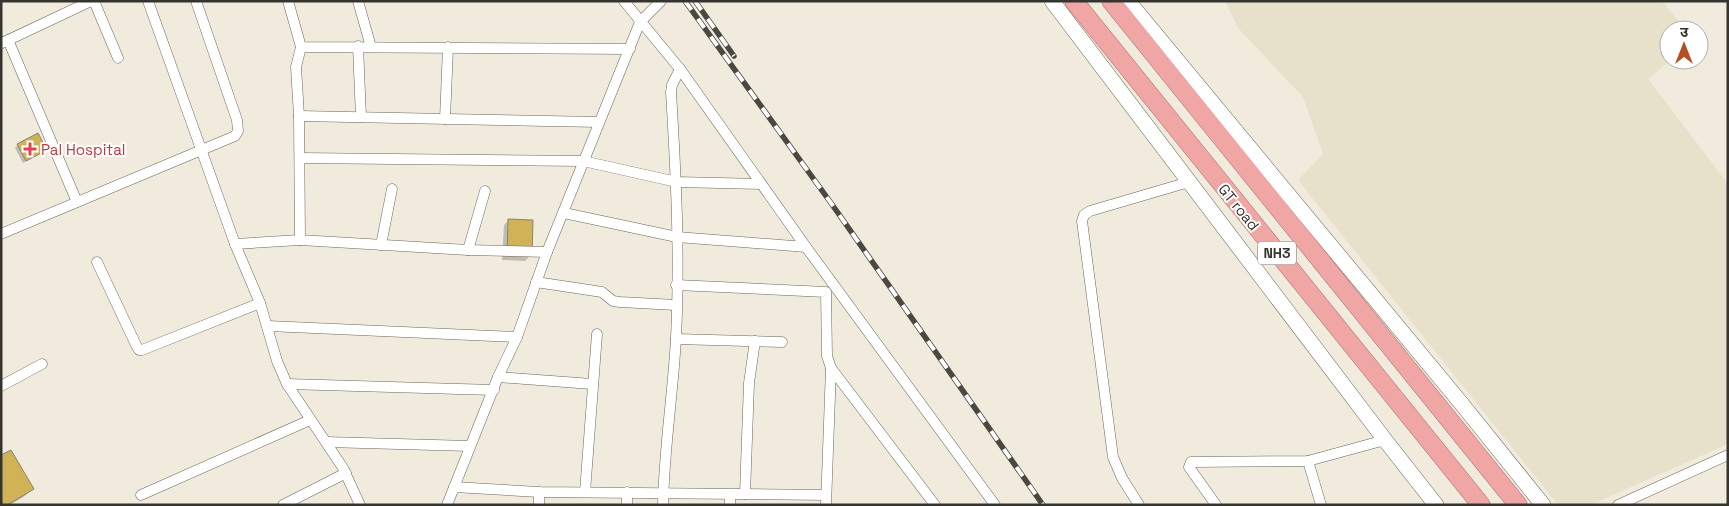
<svg xmlns="http://www.w3.org/2000/svg" width="1729" height="506" font-family="'Space Grotesk','Noto Sans Devanagari',sans-serif">
  <rect width="100%" height="100%" fill="#f0ebdd"/>
  <polygon fill="#e7e0cb" points="1225,1 1662,1 1686,30 1669,30 1670,60 1648,79 1728,184 1728,444 1590,505 1558,505 1298,180 1323,154 1303,97 1238,28"/>
  <g fill="#0003">
    <polygon points="18,145 45,150 23,163 15,148"/>
    <polygon points="509,220 531,255 525,261 502,260 504,225"/>
    <polygon points="32,489 25,496 10,505 1,505"/>
  </g>
  <g fill="#cfb356" stroke="#868276">
    <polygon points="38,133 47,150 26,161 17,144"/>
    <polygon points="508,219 533,220 532,256 507,255"/>
    <polygon points="11,450 34,489 7,505 1,505 1,455"/>
  </g>
  <g fill="none" stroke-linecap="round" stroke-linejoin="round">
    <defs>
      <g id="minor">
        <polyline points="94,1 118,58"/>
        <polyline points="148,1 235,244 260,303 277,361 287,384 343,468 360,505"/>
        <polyline points="288,1 301,47 630,49"/>
        <polyline points="358,1 371,47"/>
        <polyline points="624,1 680,69 806,247 995,505"/>
        <polyline points="8,40 77,202"/>
        <polyline points="2,43 91,1"/>
        <polyline points="358,46 361,117"/>
        <polyline points="301,47 296,67 299,116 300,240 468,250 547,252"/>
        <polyline points="299,116 599,122"/>
        <polyline points="445,119 448,47"/>
        <polyline points="300,158 583,161 677,182 761,184"/>
        <polyline points="564,213 677,237 806,247"/>
        <polyline points="1,234 235,136 238,131 237,120 196,1"/>
        <polyline points="235,244 300,240"/>
        <polyline points="381,245 392,189"/>
        <polyline points="468,250 485,191"/>
        <polyline points="97,262 136,345 139,350 142,350 260,303"/>
        <polyline points="536,282 602,292 613,301 620,302 676,305"/>
        <polyline points="676,285 826,292 827,356 831,368 826,505"/>
        <polyline points="268,326 517,337"/>
        <polyline points="676,339 782,342"/>
        <polyline points="831,368 935,505"/>
        <polyline points="498,377 592,384"/>
        <polyline points="287,384 494,390"/>
        <polyline points="1,386 42,364"/>
        <polyline points="326,442 470,446"/>
        <polyline points="1308,461 1321,505"/>
        <polyline points="454,487 539,492 826,495"/>
        <polyline points="539,492 539,505"/>
        <polyline points="585,492 597,334"/>
        <polyline points="627,492 627,505"/>
        <polyline points="745,494 749,383 755,341"/>
        <polyline points="141,495 310,420"/>
        <polyline points="730,495 730,505"/>
        <polyline points="283,505 346,473"/>
        <polyline points="447,505 498,377 517,337 547,252 640,22 661,1"/>
        <path d="M663,505c1,-56 10,-111 13,-167 4,-82 0,-164 -5,-246l1,-7 8,-16"/>
        <polyline points="1139,505 1122,478 1113,457 1082,221 1084,215 1090,211 1189,182"/>
        <polyline points="1216,505 1189,467 1191,462 1308,461 1385,440"/>
        <polyline points="1618,505 1728,455"/>
      </g>
      <g id="secondary">
        <polyline points="1052,1 1385,440 1436,505"/>
        <polyline points="1128,1 1461,403 1543,505"/>
      </g>
      <g id="trunk">
        <polyline points="1074,1 1481,505"/>
        <polyline points="1111,1 1518,505"/>
      </g>
    </defs>
    <use href="#minor" stroke="#6a665a" stroke-width="11"/>
    <use href="#secondary" stroke="#6a665a" stroke-width="16"/>
    <use href="#trunk" stroke="#ab706c" stroke-width="19"/>
    <use href="#minor" stroke="#fff" stroke-width="10"/>
    <use href="#secondary" stroke="#fff" stroke-width="15"/>
    <use href="#trunk" stroke="#efa6a4" stroke-width="18"/>
    <defs>
      <g id="rail">
        <polyline points="685,1 831,203 1043,505"/>
        <polyline points="695,1 734,56"/>
      </g>
    </defs>
    <use href="#rail" stroke="#494841" stroke-width="5.5"/>
    <use href="#rail" stroke="#fff" stroke-width="4" stroke-dasharray="11" stroke-linecap="butt"/>
  </g>
  <path fill="#e0444e" stroke="#fff" stroke-width="2" d="M27.5 141.5h5v5h5v5h-5v5h-5v-5h-5v-5h5z"/>
  <g text-anchor="middle" dominant-baseline="central" stroke-width="4" stroke-linejoin="round" paint-order="stroke">
    <rect fill="#fff" stroke="#72716d" stroke-width="1" x="1258" y="241.5" width="38" height="23" rx="4"/>
    <g font-size="14" font-weight="bold" fill="#35342e">
      <text x="1277" y="253">NH3</text>
    </g>
    <g font-size="15" fill="#be3a42" stroke="#fff" text-anchor="start">
      <text x="41" y="149">Pal Hospital</text>
    </g>
    <g font-size="15" fill="#35342e" stroke="#fff">
      <text transform="translate(1239 207) rotate(51)">GT road</text>
    </g>
  </g>
  <rect width="1729" height="506" fill="none" stroke="#35342e" stroke-width="5"/>
  <g transform="translate(1684 45)"><circle r="24" fill="#ffffff" stroke="#aeaeab"/>
  <path d="M0-4L9 19L0 12L-9 19Z" fill="#b54f23"/>
  <text y="-8" font-size="14" font-weight="bold" text-anchor="middle" fill="#35342e">उ</text>
  </g>
</svg>
